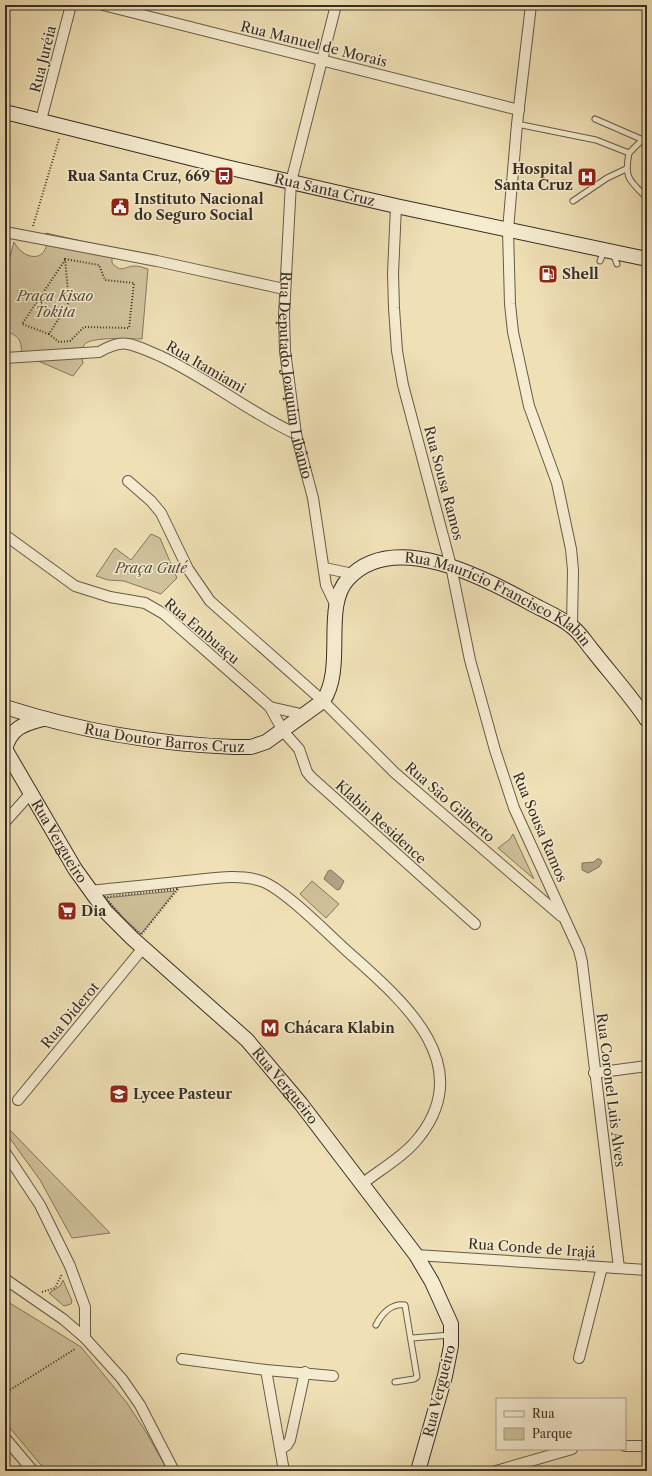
<svg xmlns="http://www.w3.org/2000/svg" width="652" height="1476" font-family="'Libre Caslon Text',serif">
  <rect width="100%" height="100%" fill="#efe0b5"/>
  <filter id="stains"><feTurbulence type="fractalNoise" baseFrequency=".005" numOctaves="4"/><feColorMatrix values="0 0 0 0 .2 0 0 0 0 .09 0 0 0 0 .02 0 0 0 .5 -.17"/></filter>
  <radialGradient id="worn" r=".72"><stop offset=".6" stop-color="#630" stop-opacity="0"/><stop offset="1" stop-color="#630" stop-opacity=".3"/></radialGradient>
  <g fill="#d0c29c" stroke="#847860">
    <path d="M46,233l66,15v15c10,11 12,3 23,3 5,0 9,2 13,3l-6,70c-11,0 -52,-3 -58,6 -4,5 -2,13 -1,18l-10,13 -51,-22c-1,-15 -3,-18 -17,-23v-55l9,-34c12,22 38,19 32,-9z"/>
    <polygon points="151,534 160,538 177,578 161,594 124,581 108,580 96,576 115,548 131,560"/>
    <polygon points="513,834 534,879 498,848 510,839"/>
    <polygon points="312,881 339,904 326,918 300,894"/>
    <polygon points="175,891 141,934 126,920 105,898"/>
    <polygon points="8,1128 110,1233 72,1238 40,1180 6,1133"/>
    <polygon points="63,1280 72,1301 71,1304 64,1306 49,1293 60,1286"/>
    <polygon points="5,1300 81,1347 127,1403 146,1432 168,1471 46,1471 5,1422"/>
  </g>
  <g fill="#b1a484" stroke="#81755e">
    <polygon points="597,859 600,859 602,862 599,867 588,873 582,870 582,863 594,862"/>
    <polygon points="331,870 344,881 340,889 337,890 324,879 328,871"/>
  </g>
  <g fill="none" stroke-linecap="round" stroke-linejoin="round">
    <defs>
      <g id="lane">
        <polyline points="595,119 641,139"/>
        <polyline points="517,124 596,140 629,153 647,135"/>
        <path d="M629,153c-5,25 0,27 18,45"/>
        <polyline points="573,201 607,178 626,169"/>
        <polyline points="613,253 617,264"/>
        <polyline points="600,261 604,251"/>
        <path d="M376,1325c6,-12 16,-22 29,-20l12,72 -3,2 -19,3"/>
        <polyline points="412,1338 451,1335"/>
      </g>
      <g id="street">
        <polyline points="103,5 519,110"/>
        <path id="s1" d="M336,5l-45,177 -7,133 1,36 11,83 17,64 13,87 11,23"/>
        <polyline points="531,5 517,124 508,230 510,304 513,332 529,406 557,483 571,549 573,570 572,626"/>
        <polyline points="41,120 71,5"/>
        <polyline points="396,206 393,274 394,308 397,351 403,385 451,566 470,660 495,750 514,808 579,950 582,962 619,1268"/>
        <polyline points="5,232 157,261 284,289"/>
        <path d="M5,358l94,-6c9,-5 19,-10 29,-8 11,2 22,8 32,12 48,22 88,56 136,78"/>
        <polyline points="128,481 151,501 161,513 188,569 210,601 323,701 395,773 561,916"/>
        <polyline points="5,535 75,586 110,597 145,603 164,614 270,707 283,731 299,749 307,772 311,777 475,924"/>
        <polyline points="325,568 353,574"/>
        <polyline points="270,707 305,715"/>
        <polyline points="5,822 30,794"/>
        <path d="M90,891c31,-4 64,-6 96,-10 23,-2 52,-8 75,0 22,7 66,52 86,70 51,46 131,110 73,185 -14,19 -39,33 -58,48"/>
        <polyline points="594,1073 647,1066"/>
        <polyline points="18,1100 143,948"/>
        <polyline points="5,1152 40,1205 70,1266 85,1307 85,1338"/>
        <polyline points="416,1255 647,1270"/>
        <polyline points="5,1279 63,1319 85,1338 122,1379 140,1405 174,1471"/>
        <polyline points="579,1358 602,1267"/>
        <polyline points="182,1359 266,1370 333,1376"/>
        <polyline points="266,1370 284,1471"/>
        <polyline points="5,1438 33,1471"/>
        <polyline points="625,1446 647,1446"/>
        <polyline points="281,1449 287,1445 290,1440 305,1372"/>
        <polyline points="496,1471 572,1449"/>
      </g>
      <g id="secondary">
        <path id="s2" d="M5,112l221,55 170,39 251,53"/>
        <path id="s3" d="M5,707c75,24 151,37 229,40h17l15,-5 57,-41c23,-34 -1,-94 25,-122 45,-50 137,-1 184,25 13,7 28,13 39,22 9,6 15,17 22,25 18,23 38,45 54,69"/>
        <path id="s4" d="M5,749l70,120 31,43 26,26 115,102 54,64 61,80 54,71 16,27 19,42v22l-6,30 -27,95"/>
        <path d="M5,749c6,-21 18,-25 38,-30"/>
      </g>
    </defs>
    <use href="#lane" stroke="#665b48" stroke-width="7"/>
    <use href="#street" stroke="#665b48" stroke-width="12"/>
    <use href="#secondary" stroke="#382f24" stroke-width="16"/>
    <g stroke="#382f24" stroke-width="2" stroke-dasharray="1 2" stroke-linecap="butt">
      <polyline points="33,226 59,139"/>
      <polygon points="65,259 99,265 105,280 134,283 129,328 84,327 70,341 59,342 49,334 69,302"/>
      <polyline points="49,334 22,324 65,260"/>
      <polygon points="178,889 141,935 126,922 105,897"/>
      <polyline points="42,1292 55,1288 62,1274"/>
      <polyline points="5,1393 75,1349"/>
    </g>
    <use href="#lane" stroke="#f5ebcf" stroke-width="5"/>
    <use href="#street" stroke="#f5ebcf" stroke-width="10"/>
    <use href="#secondary" stroke="#f5ebcf" stroke-width="14"/>
  </g>
  <defs>
    <symbol id="bus-square" viewBox="-11 -11 22 22"><rect x="-9" y="-9" width="18" height="18" rx="4" fill="#8f2418" stroke="#f5ebcf"/><path d="M-5-6H5V4H4V6H2V4H-2V6H-4V4H-5ZM-3.5-4V0h7V-4ZM-3.5 1.2v1.5H-2V1.2ZM2 1.2v1.5H3.5V1.2Z" fill="#fff"/></symbol>
    <symbol id="hospital-square" viewBox="-11 -11 22 22"><rect x="-9" y="-9" width="18" height="18" rx="4" fill="#8f2418" stroke="#f5ebcf"/><path d="M-5-5h3v3.5h4V-5h3V5h-3V1.5h-4V5h-3Z" fill="#fff"/></symbol>
    <symbol id="civic-square" viewBox="-11 -11 22 22"><rect x="-9" y="-9" width="18" height="18" rx="4" fill="#8f2418" stroke="#f5ebcf"/><path d="M-.6-6.5H3V-4.5H.6V-3L4-1V1h2V6H-6V1h2V-1L-.6-3ZM-1.2 2.5V6h2.4V2.5Z" fill="#fff"/></symbol>
    <symbol id="fuel-square" viewBox="-11 -11 22 22"><rect x="-9" y="-9" width="18" height="18" rx="4" fill="#8f2418" stroke="#f5ebcf"/><path d="M-5.5-6h7V0h2V4h1.3V-2.5L3-4.5l.8-.8L6-3V5H2.5V1h-1V6h-7ZM-4.2-4.7v3.2H.2V-4.7Z" fill="#fff"/></symbol>
    <symbol id="supermarket-square" viewBox="-11 -11 22 22"><rect x="-9" y="-9" width="18" height="18" rx="4" fill="#8f2418" stroke="#f5ebcf"/><path d="M-6-5.5h2.5l.6 2H6L4.5 2H-2.5L-4.4-4H-6ZM-1.5 3.2a1.3 1.3 0 1 0 .1 0ZM3 3.2a1.3 1.3 0 1 0 .1 0Z" fill="#fff"/></symbol>
    <symbol id="metro-square" viewBox="-11 -11 22 22"><rect x="-9" y="-9" width="18" height="18" rx="4" fill="#8f2418" stroke="#f5ebcf"/><path d="M-5.5 5V-5H-3L0 0L3-5H5.5V5H3V-.5L0 4L-3-.5V5Z" fill="#fff"/></symbol>
    <symbol id="school-square" viewBox="-11 -11 22 22"><rect x="-9" y="-9" width="18" height="18" rx="4" fill="#8f2418" stroke="#f5ebcf"/><path d="M0-5L7-2L0 1L-7-2ZM-4 1L0 2.5L4 1V4Q0 6-4 4Z" fill="#fff"/></symbol>
  </defs>
  <g fill-rule="evenodd">
    <use href="#bus-square" x="213" y="165" width="22" height="22"/>
    <use href="#hospital-square" x="576" y="166" width="22" height="22"/>
    <use href="#civic-square" x="109" y="196" width="22" height="22"/>
    <use href="#fuel-square" x="537" y="263" width="22" height="22"/>
    <use href="#supermarket-square" x="56" y="900" width="22" height="22"/>
    <use href="#metro-square" x="259" y="1017" width="22" height="22"/>
    <use href="#school-square" x="108" y="1083" width="22" height="22"/>
  </g>
  <g text-anchor="middle" dominant-baseline="central" stroke-width="3" stroke-linejoin="round" paint-order="stroke">
    <g font-size="14" fill="#382f24" stroke="#f5ebcf">
      <text transform="translate(314 44) rotate(14)">Rua Manuel de Morais</text>
      <text transform="translate(43 59) rotate(-76)">Rua Juréia</text>
      <text stroke="none"><textPath href="#s2" startOffset="329">Rua Santa Cruz</textPath></text>
      <text transform="translate(206 367) rotate(30)">Rua Itamiami</text>
      <text stroke="none"><textPath href="#s1" startOffset="377">Rua Deputado Joaquim Libânio</textPath></text>
      <text transform="translate(444 483) rotate(75)">Rua Sousa Ramos</text>
      <text stroke="none"><textPath href="#s3" startOffset="629">Rua Maurício Francisco Klabin</textPath></text>
      <text transform="translate(202 631) rotate(40)">Rua Embuaçu</text>
      <text stroke="none"><textPath href="#s3" startOffset="163">Rua Doutor Barros Cruz</textPath></text>
      <text transform="translate(450 802) rotate(41)">Rua São Gilberto</text>
      <text transform="translate(381 822) rotate(42)">Klabin Residence</text>
      <text transform="translate(540 827) rotate(67)">Rua Sousa Ramos</text>
      <text stroke="none"><textPath href="#s4" startOffset="107">Rua Vergueiro</textPath></text>
      <text transform="translate(70 1015) rotate(-50)">Rua Diderot</text>
      <text stroke="none"><textPath href="#s4" startOffset="442">Rua Vergueiro</textPath></text>
      <text transform="translate(611 1090) rotate(83)">Rua Coronel Luis Alves</text>
      <text transform="translate(532 1248) rotate(4)">Rua Conde de Irajá</text>
      <text transform="translate(439 1391) rotate(-76)">Rua Vergueiro</text>
    </g>
    <g font-size="14" font-weight="bold" fill="#382f24" stroke="#f5ebcf" text-anchor="start">
      <text x="573" y="169" text-anchor="end">Hospital<tspan x="573" dy="16">Santa Cruz</tspan></text>
      <text x="210" y="176" text-anchor="end">Rua Santa Cruz, 669</text>
      <text x="134" y="199">Instituto Nacional<tspan x="134" dy="16">do Seguro Social</tspan></text>
      <text x="562" y="274">Shell</text>
      <text x="81" y="911">Dia</text>
      <text x="284" y="1028">Chácara Klabin</text>
      <text x="133" y="1094">Lycee Pasteur</text>
    </g>
    <g font-size="14" font-style="italic" fill="#564c3c" stroke="#f5ebcf">
      <text x="55" y="296">Praça Kisao<tspan x="55" dy="16">Tokita</tspan></text>
      <text x="151" y="568">Praça Guté</text>
    </g>
  </g>
  <rect width="652" height="1476" fill="none" stroke="#efe0b5" stroke-width="20"/>
  <rect x="6" y="6" width="640" height="1464" fill="none" stroke="#382f24" stroke-width="2"/>
  <rect x="10" y="10" width="632" height="1456" fill="none" stroke="#382f24"/>
  <rect x="496" y="1398" width="130" height="52" fill="#f5ebcf" stroke="#a9a08b"/>
  <rect x="504" y="1411" width="20" height="6" fill="#f5ebcf" stroke="#a9a08b"/>
  <text x="532" y="1418" font-size="12" fill="#382f24">Rua</text>
  <rect x="504" y="1428" width="20" height="12" fill="#d0c29c" stroke="#a9a08b"/>
  <text x="532" y="1438" font-size="12" fill="#382f24">Parque</text>
  <rect width="100%" height="100%" filter="url(#stains)"/>
  <rect width="100%" height="100%" fill="url(#worn)"/>
</svg>
